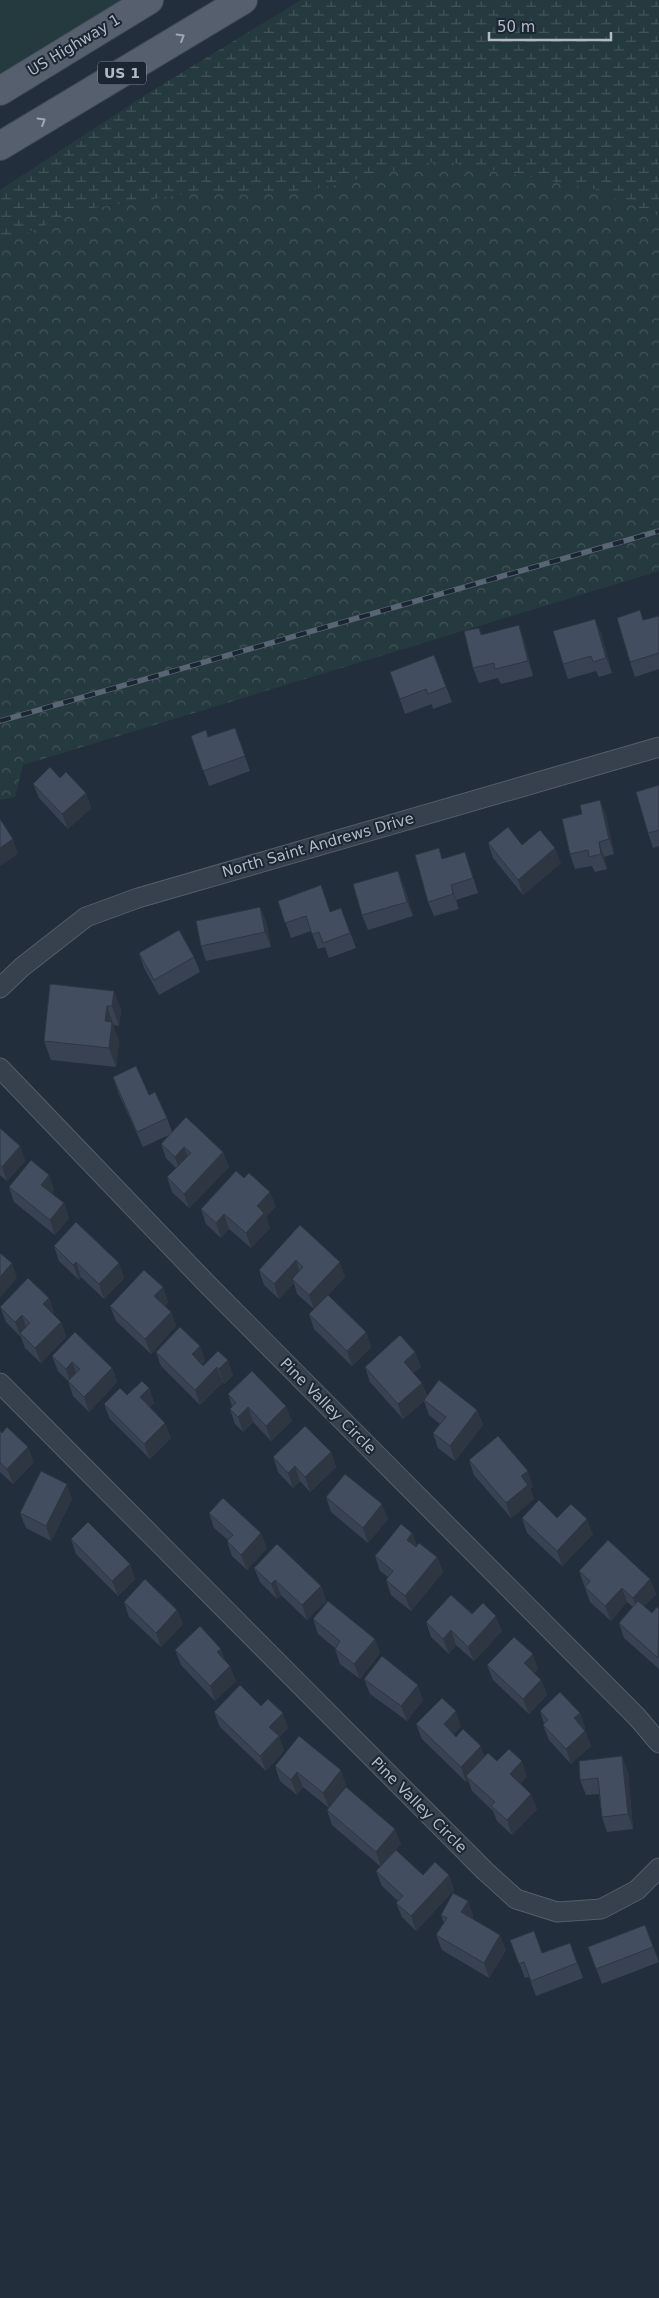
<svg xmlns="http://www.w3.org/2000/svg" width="659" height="2298" font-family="'DejaVu Sans',sans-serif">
  <defs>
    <pattern id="forest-crowns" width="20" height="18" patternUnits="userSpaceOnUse" patternTransform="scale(1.25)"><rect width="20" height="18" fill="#253a3e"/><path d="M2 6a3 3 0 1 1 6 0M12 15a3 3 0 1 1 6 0" fill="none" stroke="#425458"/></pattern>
    <pattern id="wetland-marsh" width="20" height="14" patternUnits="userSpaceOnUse" patternTransform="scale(1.25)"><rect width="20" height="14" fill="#253a3e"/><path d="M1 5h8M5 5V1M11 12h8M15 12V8" fill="none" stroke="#425458"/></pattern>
  </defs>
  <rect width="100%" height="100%" fill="#232e3d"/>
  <polygon fill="url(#forest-crowns)" points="439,160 594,189 659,216 659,571 23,765 15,797 0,800 0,243 86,209 186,194 299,193"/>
  <polygon fill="url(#wetland-marsh)" points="301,0 659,0 659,216 594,189 439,160 299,193 186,194 86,209 0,243 0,190 150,92"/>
  <polygon fill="#253a3e" points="0,0 148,0 0,90"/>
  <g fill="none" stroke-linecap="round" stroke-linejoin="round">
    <defs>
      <g id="street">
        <polyline points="0,988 22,967 86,917 138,898 659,747"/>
        <polyline points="0,1068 207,1284 638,1718 659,1743"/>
        <polyline points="0,1383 485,1871 516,1899 557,1912 601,1909 637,1890 659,1868"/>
      </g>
      <g id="primary">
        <polyline points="0,91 149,0"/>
        <polyline points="0,146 243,0"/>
      </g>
    </defs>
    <use href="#street" stroke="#555d6b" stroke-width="21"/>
    <use href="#primary" stroke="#404956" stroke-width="30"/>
    <use href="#street" stroke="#37404d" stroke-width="19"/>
    <use href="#primary" stroke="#555f6d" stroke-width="28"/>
    <defs>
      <polyline id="rail" points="0,721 659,531"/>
    </defs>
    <use href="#rail" stroke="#596474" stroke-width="5.5"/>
    <use href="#rail" stroke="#1c2532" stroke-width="4" stroke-dasharray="11" stroke-linecap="butt"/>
  </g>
  <g fill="#394252">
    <polygon points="640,610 643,620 659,616 659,669 635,677 630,662"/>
    <polygon points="595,619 601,634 612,673 599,677 596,671 568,679 563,664"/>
    <polygon points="479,628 482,635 524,640 533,676 501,684 498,678 479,683 473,668"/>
    <polygon points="434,655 452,702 433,709 432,704 405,714 390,672"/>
    <polygon points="235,728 250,771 209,786 191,736 209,737"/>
    <polygon points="60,778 86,793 91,808 68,829 39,798 33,784"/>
    <polygon points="659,785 659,846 653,848 648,833"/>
    <polygon points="600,800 606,815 614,854 604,857 607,869 595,872 592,866 575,869 570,854 582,814"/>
    <polygon points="488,843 522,845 561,863 523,895 493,858"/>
    <polygon points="442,858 470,867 478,893 456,900 459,909 434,916 428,902"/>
    <polygon points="404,886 413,916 368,930 362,915"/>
    <polygon points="278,901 330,912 341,908 356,948 329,958 325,947 318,949 311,931 291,938"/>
    <polygon points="260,907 266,922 271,947 206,961 201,946"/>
    <polygon points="139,953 194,957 200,972 159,995 144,968"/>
    <polygon points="114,991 121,1010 119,1026 114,1025 113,1027 119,1041 116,1067 51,1060 44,1041"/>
    <polygon points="113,1077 149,1095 167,1118 172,1132 223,1152 229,1167 189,1208 172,1192 167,1177 176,1168 166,1158 161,1144 169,1135 143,1147 118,1092"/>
    <polygon points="0,1128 20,1146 25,1161 7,1181 0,1175"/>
    <polygon points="49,1175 54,1190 52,1193 64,1203 69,1218 55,1235 14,1202 9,1187"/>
    <polygon points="276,1206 266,1217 270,1228 251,1248 229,1229 221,1238 206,1224 201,1209"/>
    <polygon points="300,1225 345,1277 328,1295 366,1332 371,1347 352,1366 314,1329 309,1314 314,1309 297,1294 294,1283 279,1299 264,1285 259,1270"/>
    <polygon points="54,1246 119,1263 124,1278 104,1299 81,1277 79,1280 59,1261"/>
    <polygon points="163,1287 168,1302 165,1306 171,1312 176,1326 151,1354 116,1321 110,1306"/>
    <polygon points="49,1298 54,1313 53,1314 61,1322 66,1337 41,1363 25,1348 21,1337 6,1322 0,1307"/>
    <polygon points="200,1346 205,1361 202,1364 203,1366 218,1351 233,1375 224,1384 223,1382 200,1405 161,1366 156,1352"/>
    <polygon points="415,1352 421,1367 413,1373 422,1383 427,1396 477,1410 483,1425 455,1461 438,1448 433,1433 440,1424 429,1415 424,1401 403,1419 370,1382 365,1367"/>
    <polygon points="52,1356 112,1368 117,1382 89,1412 73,1396 68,1381 58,1371"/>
    <polygon points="149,1388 154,1403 150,1407 171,1438 150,1459 110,1419 104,1404 127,1395"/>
    <polygon points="228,1394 292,1421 271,1441 253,1422 243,1432 235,1424 230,1409 232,1406"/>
    <polygon points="0,1431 34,1462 13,1484 0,1472"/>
    <polygon points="331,1452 336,1467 310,1492 300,1481 293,1488 278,1472 273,1457"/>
    <polygon points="469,1460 533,1486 530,1489 534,1499 511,1518 474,1475"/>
    <polygon points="326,1497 388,1519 368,1543 331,1512"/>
    <polygon points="72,1499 51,1541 26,1528 20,1513"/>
    <polygon points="209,1513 267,1548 247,1570 232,1556 227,1541 228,1540 214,1528"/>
    <polygon points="522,1518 557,1518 593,1534 562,1566 527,1533"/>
    <polygon points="412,1533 417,1546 437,1557 443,1572 411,1611 391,1595 386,1580 388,1577 380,1571 375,1556"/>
    <polygon points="71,1539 130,1564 135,1579 118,1596 76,1554"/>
    <polygon points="254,1568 321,1586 326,1601 307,1620 281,1595 277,1599 260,1582"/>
    <polygon points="579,1571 650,1579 656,1594 644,1606 652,1613 659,1609 659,1669 624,1638 619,1623 633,1607 627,1602 611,1621 590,1602"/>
    <polygon points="124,1602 177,1610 183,1624 161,1647 129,1617"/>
    <polygon points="472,1614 502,1631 474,1661 456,1645 449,1654 431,1637 426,1622"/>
    <polygon points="313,1619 375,1639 380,1653 360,1679 340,1664 335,1649 335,1648 318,1634"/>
    <polygon points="175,1650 226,1661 236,1681 215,1701 181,1665"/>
    <polygon points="487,1665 538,1669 534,1673 541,1680 547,1695 529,1714 493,1680"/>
    <polygon points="364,1679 423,1700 407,1721 370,1694"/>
    <polygon points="261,1706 288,1728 279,1737 284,1751 266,1771 220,1727 214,1712"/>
    <polygon points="540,1711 580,1713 585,1728 584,1729 585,1731 591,1746 571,1764 549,1740 543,1725 544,1724"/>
    <polygon points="416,1724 461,1726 454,1734 456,1737 484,1756 497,1761 527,1776 520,1784 537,1809 512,1835 497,1821 493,1811 472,1791 468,1780 466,1782 422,1739"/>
    <polygon points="275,1766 346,1785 329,1808 303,1787 297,1795 280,1781"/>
    <polygon points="628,1771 633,1829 607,1832 602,1817 599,1794 586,1795 580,1780"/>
    <polygon points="327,1810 401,1844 383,1864 423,1875 449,1875 454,1890 416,1931 402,1917 396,1903 398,1901 382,1886 376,1871 381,1867 332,1825"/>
    <polygon points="468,1901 473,1916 472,1919 506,1950 489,1978 442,1950 436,1935 444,1923 441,1915"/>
    <polygon points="645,1925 659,1962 602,1984 588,1947"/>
    <polygon points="510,1940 542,1953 570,1943 583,1978 536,1996 529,1977 525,1978"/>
  </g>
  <g fill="#2e3642">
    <polygon points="595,619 601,634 612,673 606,658"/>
    <polygon points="519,625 524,640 533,676 528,661"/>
    <polygon points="86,793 91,808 68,829 62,814"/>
    <polygon points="600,800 606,815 614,854 609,839"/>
    <polygon points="13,839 18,854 0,866 0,848"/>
    <polygon points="599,842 604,857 607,869 601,854"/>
    <polygon points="555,848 561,863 523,895 518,880"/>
    <polygon points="398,871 404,886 413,916 407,902"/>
    <polygon points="451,885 459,909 453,894"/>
    <polygon points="260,907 266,922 271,947 265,932"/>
    <polygon points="114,991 121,1010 119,1026 112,1006"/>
    <polygon points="107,1006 119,1041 116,1067 109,1048 105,1021"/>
    <polygon points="20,1146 25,1161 7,1181 2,1167"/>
    <polygon points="184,1147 190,1162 180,1172 175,1157"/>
    <polygon points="223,1152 229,1167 189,1208 184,1194"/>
    <polygon points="49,1175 54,1190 47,1200 41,1185"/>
    <polygon points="270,1192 276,1206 266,1217 270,1228 251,1248 246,1233 257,1206"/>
    <polygon points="64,1203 69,1218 55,1235 50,1220"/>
    <polygon points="224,1214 229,1229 221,1238 216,1223"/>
    <polygon points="296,1260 301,1275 292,1279 294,1283 279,1299 274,1284"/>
    <polygon points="76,1262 81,1277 79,1280 73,1265"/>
    <polygon points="340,1262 345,1277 314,1310 309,1295"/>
    <polygon points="12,1263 17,1278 0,1298 0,1277"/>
    <polygon points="119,1263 124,1278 104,1299 99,1284"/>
    <polygon points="163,1287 168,1302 160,1311 154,1296"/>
    <polygon points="49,1298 54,1313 48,1319 43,1304"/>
    <polygon points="171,1312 176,1326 151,1354 145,1339"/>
    <polygon points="22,1315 27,1330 20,1333 21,1337 15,1322"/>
    <polygon points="61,1322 66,1337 41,1363 35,1348"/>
    <polygon points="366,1332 371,1347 352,1366 347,1351"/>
    <polygon points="200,1346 205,1361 197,1369 192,1354"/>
    <polygon points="415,1352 421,1367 409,1377 404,1362"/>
    <polygon points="228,1360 233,1375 224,1384 219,1369"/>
    <polygon points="72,1362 78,1377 71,1384 66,1369"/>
    <polygon points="217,1367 223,1382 200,1405 195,1390"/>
    <polygon points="112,1368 117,1382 89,1412 84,1397"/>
    <polygon points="422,1383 427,1398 403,1419 398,1404"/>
    <polygon points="149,1388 154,1403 145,1412 140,1397"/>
    <polygon points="286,1406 292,1421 271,1441 266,1426"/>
    <polygon points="248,1407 253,1422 243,1432 238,1417"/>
    <polygon points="477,1410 483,1425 455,1461 450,1446"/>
    <polygon points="165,1423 171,1438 150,1459 144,1444"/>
    <polygon points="28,1447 34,1462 13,1484 7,1469"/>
    <polygon points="331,1452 336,1467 310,1492 305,1477"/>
    <polygon points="295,1466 300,1481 293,1488 288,1473"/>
    <polygon points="528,1471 533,1486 530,1489 534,1499 511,1518 506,1503 521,1476"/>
    <polygon points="67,1484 72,1499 51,1541 46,1526"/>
    <polygon points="382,1504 388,1519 368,1543 363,1528"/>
    <polygon points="587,1519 593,1534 562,1566 557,1551"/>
    <polygon points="261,1533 267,1548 247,1570 241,1555"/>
    <polygon points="412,1533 418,1548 412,1555 407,1540"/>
    <polygon points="437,1557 443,1572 411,1611 405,1596"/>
    <polygon points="130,1564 135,1579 118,1596 112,1581"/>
    <polygon points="650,1579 656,1594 638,1613 633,1598"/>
    <polygon points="275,1580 281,1595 277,1599 271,1584"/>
    <polygon points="321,1586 326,1601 307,1620 302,1605"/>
    <polygon points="622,1588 627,1602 611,1621 605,1606"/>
    <polygon points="177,1610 183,1624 161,1647 156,1633"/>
    <polygon points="496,1616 502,1631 474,1661 468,1647"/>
    <polygon points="451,1630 456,1645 449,1654 443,1639"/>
    <polygon points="375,1639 380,1653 360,1679 354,1664"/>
    <polygon points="221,1649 227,1664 217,1652"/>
    <polygon points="533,1654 538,1669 529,1678 524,1663"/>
    <polygon points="230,1666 236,1681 215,1701 210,1686"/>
    <polygon points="541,1680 547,1695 529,1714 523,1699"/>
    <polygon points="418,1685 423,1700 407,1721 401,1706"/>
    <polygon points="456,1711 461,1726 449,1739 444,1724"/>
    <polygon points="283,1713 288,1728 279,1737 284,1751 266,1771 260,1756 269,1727"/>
    <polygon points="580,1713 585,1728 579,1733 574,1718"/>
    <polygon points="585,1731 591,1746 571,1764 566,1749"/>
    <polygon points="481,1746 486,1761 466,1776 468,1780 466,1782 461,1767"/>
    <polygon points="622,1756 628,1771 633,1829 628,1814"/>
    <polygon points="522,1761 527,1776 515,1789 510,1774"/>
    <polygon points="341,1770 346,1785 329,1808 323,1793"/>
    <polygon points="297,1772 303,1787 297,1795 291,1780"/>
    <polygon points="531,1794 537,1809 512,1835 507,1820"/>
    <polygon points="395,1829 401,1844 381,1867 376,1852"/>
    <polygon points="449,1875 454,1890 416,1931 411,1916"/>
    <polygon points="468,1901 473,1916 467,1927 461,1912"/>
    <polygon points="500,1935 506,1950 489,1978 484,1963"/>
  </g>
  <g fill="#424d5f" stroke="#2e3642">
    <polygon points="640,610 643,620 659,616 659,653 630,662 617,618"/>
    <polygon points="595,619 606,658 593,662 591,656 563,664 553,631"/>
    <polygon points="519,625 528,661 495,669 494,663 473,668 464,631 479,628 481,635"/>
    <polygon points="434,655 446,687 428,694 426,689 400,699 390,672"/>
    <polygon points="235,728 245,756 203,771 191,736 206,730 208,737"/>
    <polygon points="50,767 60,778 66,772 86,793 62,814 33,784"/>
    <polygon points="659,785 659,830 648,833 636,792"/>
    <polygon points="600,800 609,839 599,842 601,854 589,857 588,850 570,854 562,819 582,814 580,805"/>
    <polygon points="0,819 13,839 0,848"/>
    <polygon points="508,827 522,845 540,830 555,848 518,880 488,843"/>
    <polygon points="439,848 442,859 465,852 473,878 451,885 453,894 428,902 415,855"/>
    <polygon points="398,871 407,902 362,915 353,884"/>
    <polygon points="321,885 330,912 341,908 350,933 323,943 319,932 312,934 306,916 285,923 278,901"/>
    <polygon points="260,907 265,932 201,946 196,921"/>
    <polygon points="179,930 194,957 154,980 139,953"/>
    <polygon points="50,984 114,991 112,1006 107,1006 105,1021 112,1022 109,1048 44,1041"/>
    <polygon points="136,1066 149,1095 155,1092 167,1118 137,1132 113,1077"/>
    <polygon points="186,1117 223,1152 184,1194 167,1177 191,1153 184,1147 175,1157 161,1144"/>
    <polygon points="0,1128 20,1146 2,1167 0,1165"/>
    <polygon points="31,1160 49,1175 41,1185 64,1203 50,1220 9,1187"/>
    <polygon points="236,1171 244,1178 249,1173 270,1192 257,1206 264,1213 246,1233 224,1214 216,1223 201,1209"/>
    <polygon points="76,1222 119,1263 99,1284 76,1262 73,1265 54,1246"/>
    <polygon points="300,1225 340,1262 309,1295 292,1279 303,1267 296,1260 274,1284 259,1270"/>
    <polygon points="0,1253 12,1263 0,1277"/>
    <polygon points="144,1270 163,1287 154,1296 171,1312 145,1339 110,1306"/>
    <polygon points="28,1278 49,1298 43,1304 61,1322 35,1348 20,1333 30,1323 22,1315 15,1322 0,1307"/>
    <polygon points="328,1295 366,1332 347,1351 309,1314"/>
    <polygon points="180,1327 200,1346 192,1354 203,1366 218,1351 228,1360 219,1369 217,1367 195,1390 156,1352"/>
    <polygon points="75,1332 112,1368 84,1397 68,1381 80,1369 72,1362 66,1369 52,1356"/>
    <polygon points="400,1335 415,1352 404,1362 422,1383 398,1404 365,1367"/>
    <polygon points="252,1371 286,1406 266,1426 248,1407 238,1417 230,1409 236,1403 228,1394"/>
    <polygon points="439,1380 477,1410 450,1446 433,1433 446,1417 424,1400"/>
    <polygon points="142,1381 149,1388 140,1397 165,1423 144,1444 104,1404 120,1388 127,1395"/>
    <polygon points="305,1426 331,1452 305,1477 295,1466 288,1473 273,1457"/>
    <polygon points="7,1427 28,1447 7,1469 0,1463 0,1431 2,1433"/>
    <polygon points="498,1436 528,1471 521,1476 528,1485 506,1503 469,1460"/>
    <polygon points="41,1471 67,1484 46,1526 20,1513"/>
    <polygon points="345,1474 382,1504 363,1528 326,1497"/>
    <polygon points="223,1498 261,1533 241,1555 227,1541 233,1535 209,1513"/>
    <polygon points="539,1500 557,1518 571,1504 587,1519 557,1551 522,1518"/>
    <polygon points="88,1522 130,1564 112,1581 71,1539"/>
    <polygon points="401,1524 412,1533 407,1540 416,1547 419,1543 437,1557 405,1596 386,1580 393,1571 375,1556"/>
    <polygon points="608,1540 650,1579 633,1598 622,1588 605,1606 585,1587 590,1581 579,1571"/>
    <polygon points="277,1544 321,1586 302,1605 275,1580 271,1584 254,1568"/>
    <polygon points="145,1579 177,1610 156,1633 124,1602"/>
    <polygon points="451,1595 472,1614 483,1603 496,1616 468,1647 451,1630 443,1639 426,1622"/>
    <polygon points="328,1601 375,1639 354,1664 335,1649 340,1641 313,1619"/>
    <polygon points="638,1601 652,1613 657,1607 659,1609 658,1658 619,1623"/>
    <polygon points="200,1626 221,1649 217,1652 230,1666 210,1686 175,1650"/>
    <polygon points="514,1637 533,1654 524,1663 541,1680 523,1699 487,1665"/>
    <polygon points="382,1656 418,1685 401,1706 364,1679"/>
    <polygon points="240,1685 261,1706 268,1699 283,1713 269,1727 279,1736 260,1756 214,1712"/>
    <polygon points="560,1692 580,1713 574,1718 585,1731 566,1749 543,1725 548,1720 540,1711"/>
    <polygon points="442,1698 456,1711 444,1724 456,1737 463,1729 481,1746 461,1767 416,1724"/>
    <polygon points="299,1736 341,1770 323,1793 297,1772 291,1780 275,1766"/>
    <polygon points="509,1749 522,1761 510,1774 531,1794 507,1820 491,1806 495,1802 466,1776 488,1753 497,1761"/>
    <polygon points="622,1756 628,1814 602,1817 598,1778 580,1780 579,1761"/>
    <polygon points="346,1787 395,1829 376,1852 327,1810"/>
    <polygon points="396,1850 423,1875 435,1862 449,1875 411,1916 396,1903 403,1896 376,1871"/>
    <polygon points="453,1893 468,1901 461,1912 500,1935 484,1963 436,1935 447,1918 441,1915"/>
    <polygon points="645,1925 653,1947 596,1969 588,1947"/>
    <polygon points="534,1931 542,1953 570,1943 577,1963 531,1981 524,1962 519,1964 510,1940"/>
  </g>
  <defs><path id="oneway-chevron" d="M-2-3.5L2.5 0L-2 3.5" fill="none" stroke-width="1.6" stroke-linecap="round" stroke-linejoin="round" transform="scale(1.25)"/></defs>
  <g stroke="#9fa8b6">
    <use href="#oneway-chevron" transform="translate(181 37) rotate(-31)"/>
    <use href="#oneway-chevron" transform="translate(42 121) rotate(-31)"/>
  </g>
  <g text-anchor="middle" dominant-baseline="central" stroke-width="4" stroke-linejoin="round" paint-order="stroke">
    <rect fill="#1c2532" stroke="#858d9b" stroke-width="1" x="98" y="61.5" width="48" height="23" rx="4"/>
    <g font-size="14" font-weight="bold" fill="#b2bac8">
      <text x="122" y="73">US 1</text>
    </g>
    <g font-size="15" fill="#b2bac8" stroke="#1c2532">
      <text transform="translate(74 45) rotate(-31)">US Highway 1</text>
      <text transform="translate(318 845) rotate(-16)">North Saint Andrews Drive</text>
      <text transform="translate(328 1406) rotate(45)">Pine Valley Circle</text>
      <text transform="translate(419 1805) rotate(45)">Pine Valley Circle</text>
    </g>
  </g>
  <path d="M489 32v8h122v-8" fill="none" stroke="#b2bac8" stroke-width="2.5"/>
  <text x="497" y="32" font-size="15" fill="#b2bac8" stroke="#1c2532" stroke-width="4" paint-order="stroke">50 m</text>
</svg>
